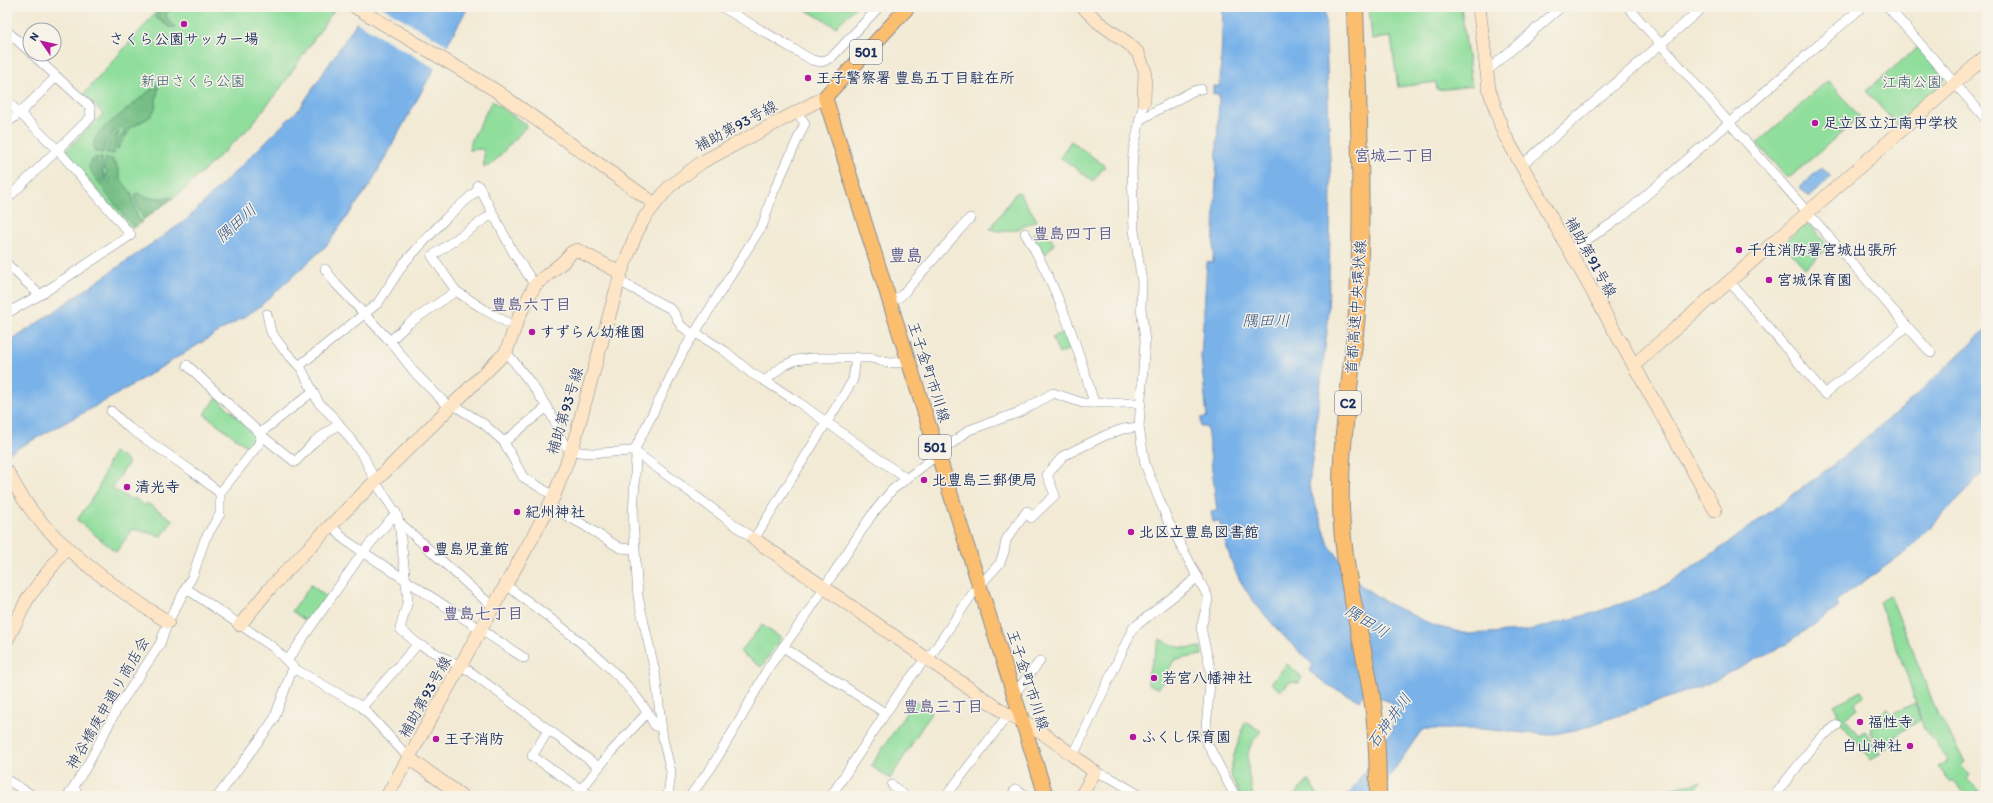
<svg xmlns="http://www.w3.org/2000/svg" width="1993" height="803" font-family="Itim,'Klee One',sans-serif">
  <rect width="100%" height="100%" fill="#f7f3e8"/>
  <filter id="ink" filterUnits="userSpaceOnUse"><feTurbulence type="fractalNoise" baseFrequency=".025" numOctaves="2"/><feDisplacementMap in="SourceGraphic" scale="8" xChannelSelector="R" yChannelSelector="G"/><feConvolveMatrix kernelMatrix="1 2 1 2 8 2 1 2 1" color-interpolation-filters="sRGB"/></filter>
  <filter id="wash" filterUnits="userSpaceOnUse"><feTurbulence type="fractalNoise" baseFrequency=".012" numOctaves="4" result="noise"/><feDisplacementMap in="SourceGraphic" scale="16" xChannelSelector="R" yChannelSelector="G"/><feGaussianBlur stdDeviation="0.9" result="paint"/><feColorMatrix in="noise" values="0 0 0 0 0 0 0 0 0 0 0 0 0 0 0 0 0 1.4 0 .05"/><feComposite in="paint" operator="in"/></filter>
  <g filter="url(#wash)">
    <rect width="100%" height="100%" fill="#f2ead4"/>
    <g fill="#90de9c" stroke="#56867d">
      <polygon points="159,7 328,7 334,10 279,90 248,129 180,193 130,229 67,154 67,149 103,114 84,94 152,17"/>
      <polygon points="801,7 856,7 836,27"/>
      <polygon points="1369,7 1461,7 1472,86 1437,90 1436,82 1398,87 1391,37 1372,39"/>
      <polygon points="1918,47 1945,78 1942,86 1897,125 1866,91"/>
      <polygon points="1829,81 1860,117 1790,177 1786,177 1757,143 1826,82"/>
      <polygon points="492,101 525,124 526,127 491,165 484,167 484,151 481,149 469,150 470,143"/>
      <polygon points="1071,141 1105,166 1093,181 1060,157"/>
      <path d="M1019,192l18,28c-15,8 -30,15 -47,9l25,-35z"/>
      <polygon points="1804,224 1810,225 1829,247 1805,268 1783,244"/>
      <polygon points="1043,226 1054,244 1044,256 1034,237 1034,232"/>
      <polygon points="1068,331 1074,347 1059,354 1052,337"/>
      <polygon points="217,398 256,434 249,448 204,414"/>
      <polygon points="113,452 129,462 112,488 131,500 133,497 145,506 147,503 173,520 162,536 133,529 116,552 77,520 97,491"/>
      <polygon points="311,585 328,598 310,624 292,611"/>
      <polygon points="1890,595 1938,715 1965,762 1961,766 1970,775 1967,779 1979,791 1974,796 1967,796 1953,780 1951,782 1938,767 1948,760 1923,726 1907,675 1879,602"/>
      <polygon points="762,625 781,638 761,667 740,652"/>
      <path d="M1160,639c16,9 22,10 41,8l1,8 -28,5 -15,28 -11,-3v-11z"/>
      <polygon points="1287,664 1302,677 1299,683 1290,682 1280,691 1271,683"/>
      <polygon points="1861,691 1864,696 1855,703 1858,708 1845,718 1858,735 1865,731 1881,754 1871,760 1841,723 1834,705"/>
      <polygon points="914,701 931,713 890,779 871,766"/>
      <polygon points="1915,703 1920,720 1901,732 1884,751 1871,733 1874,718 1888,709 1891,714"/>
      <path d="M1245,722l16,9c-2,3 -6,7 -8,10 -10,14 -3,39 0,55h-13l-10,-23 4,-18z"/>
      <polygon points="1309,780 1318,796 1293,796"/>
      <polygon points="1701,782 1691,796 1657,796 1660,791"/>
    </g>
    <g fill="#74bd84" stroke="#487671">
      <polygon points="161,7 171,7 166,15 168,20 176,27 171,28 155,17"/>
      <path d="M159,83l-4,26 -4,7 -20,12 -14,22 1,-10 7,-9 -5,-5 -14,15 -3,12 -8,-1c-4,-9 0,-14 5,-21z"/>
      <polygon points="120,130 116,138 114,154 106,153 109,141"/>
      <polygon points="94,157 102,158 103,172 107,181 106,182"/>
      <polygon points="106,158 113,159 113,163 116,163 121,180 131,192 137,216 142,222 134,228 105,192 89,168 91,160 93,160 105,185 110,181 106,175 107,171 104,169"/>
      <polygon points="137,193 150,198 172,198 144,219 137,205 135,196"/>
    </g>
    <g fill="#79b2e9" stroke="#4a70a4">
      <polygon points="367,7 468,7 370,185 326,246 258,308 114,396 7,454 7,344 186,220 300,108"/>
      <path d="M1223,7h102l6,181 -3,134 -19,164 20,59 31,40 27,18 48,23 33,8 58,-3 68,-18 61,-21 72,-48 106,-79 67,-55 86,-81v141l-79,81 -71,50 3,6 -54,38 -78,39 -124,44 -33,7 -69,-6h-56l-4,2 -45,65h-28l45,-67v-10l-4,-5 4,-11 -29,-11 -4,9 -32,-16 -19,-14 4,-6c-26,-25 -65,-63 -79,-97 -6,-15 -10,-31 -15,-47l-6,1 -2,-10 6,-1 -10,-84h-6v-9l6,-1 -6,-60 6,-95h6l6,-168h-6v-8h7z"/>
      <polygon points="1822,167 1831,177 1809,197 1800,187"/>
    </g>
    <polygon fill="#f2ead4" points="365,7 382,7 449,46 436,69 356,22"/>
  </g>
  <g filter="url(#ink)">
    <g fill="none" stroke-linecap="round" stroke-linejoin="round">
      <defs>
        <g id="street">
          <polyline points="722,7 812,60 822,62 832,57 879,7"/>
          <polyline points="1628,7 1907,326 1825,394 1729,281"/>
          <polyline points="1888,7 1986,119"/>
          <polyline points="7,31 30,52"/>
          <polyline points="1486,72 1561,7"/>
          <polyline points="7,101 58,150 131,235 40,295 7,313"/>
          <polyline points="1144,101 1133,152 1132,171 1134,230 1142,282 1141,308 1145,341 1139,427 1145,464 1157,494 1168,521 1207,595 1208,600 1201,628 1211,672 1205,739 1235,796"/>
          <polyline points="1139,120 1193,91 1201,89"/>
          <polyline points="7,123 20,113 56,77"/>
          <polyline points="1521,166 1703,7"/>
          <polyline points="478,185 513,252 535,285"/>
          <polyline points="7,199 91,117 90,107 32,54"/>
          <polyline points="492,214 432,256 456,291 485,310 515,327"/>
          <path d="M1025,233c32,53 52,111 69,170"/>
          <polyline points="1570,251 1620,218 1862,7"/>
          <polyline points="7,264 40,295"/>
          <polyline points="325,269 336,284 390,341 416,374 449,407"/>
          <polyline points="619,281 669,308 673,311 681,326 690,332 699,335 725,351 751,373 765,381 798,402 907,479"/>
          <polyline points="889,303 901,296 970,218"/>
          <polyline points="267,314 271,332 284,350 301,368 319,403 335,419 364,457 376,483 396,513 399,522 485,600 494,606"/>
          <polyline points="1907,326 1931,353"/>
          <polyline points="390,341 408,324 456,291"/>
          <path d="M506,352c18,22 35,43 48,68 7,12 4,24 19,30 15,6 44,1 61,1"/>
          <polyline points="187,365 266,439 295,462 315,441 339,424"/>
          <polyline points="299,366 378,303 404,263 446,218 479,189"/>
          <polyline points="765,381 783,366 796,360 813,358 871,358 889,363 908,362"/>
          <polyline points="452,404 484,424 504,442 523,477 554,496"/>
          <polyline points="111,411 128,427 192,471 220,493"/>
          <polyline points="504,442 547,407"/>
          <polyline points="634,451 754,539 853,380 856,357"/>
          <polyline points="549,506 582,524 620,548 634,549"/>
          <polyline points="399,522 408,600 400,629 418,644 468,670 599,767"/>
          <polyline points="331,525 345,540 524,658"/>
          <path d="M506,585c47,36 123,87 149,141l6,2"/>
          <polyline points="187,589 273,647 295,669 362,707 409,758"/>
          <polyline points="783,647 885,713"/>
          <polyline points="287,661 363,552 396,513"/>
          <polyline points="1015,693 1040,661"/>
          <polyline points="362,707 418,644"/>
          <polyline points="548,731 532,756 591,796"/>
          <polyline points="1073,756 1133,628 1198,577"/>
          <polyline points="1095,772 1111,778 1141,796"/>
          <polyline points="7,780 34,796"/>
          <polyline points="892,785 905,796"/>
          <polyline points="74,787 79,796"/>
          <polyline points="68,796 88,764 117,709 160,644 168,622 193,575 205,539 220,514 220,493 258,445 263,431 312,392"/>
          <polyline points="218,796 268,728 274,719 291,673 295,669"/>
          <polyline points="576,796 611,752 648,712"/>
          <polyline points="668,796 671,772 663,739 655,672 638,597 633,518 636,456 634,451 684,350 763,224 773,193 805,123 797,113"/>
          <polyline points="690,796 711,768 741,718 768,668 807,614 871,516 892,490 969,430 1020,412 1053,393 1083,403 1141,403"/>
          <polyline points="831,796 901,690 922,663 931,655 973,593 1000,563 1004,552 1006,540 1027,511 1031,518 1055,495 1047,475 1063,456 1106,435 1123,429 1139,427"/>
          <polyline points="946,796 1008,715"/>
          <polyline points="1011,796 1016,789 1027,796"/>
          <polyline points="1774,796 1819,739 1837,725"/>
        </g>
        <g id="secondary">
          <polyline points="355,7 495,90 655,204"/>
          <polyline points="1083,7 1098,22 1129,44 1138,53 1145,71 1144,101"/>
          <polyline points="1479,7 1489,89 1503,132 1715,510"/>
          <polyline points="1634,365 1986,56"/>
          <path d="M7,471c8,15 17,30 28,44 33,40 89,79 133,107"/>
          <path d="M754,539l254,176c21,4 67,43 87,57l-14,24"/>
          <polyline points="240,625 270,588 329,527 506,352 520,314 535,285 563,262 572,252 577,250 621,273"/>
          <polyline points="7,640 28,598 67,547"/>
          <polyline points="409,758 462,796"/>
          <polyline points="387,796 535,533 554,496 572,449 621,273 636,234 645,217 669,187 702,162 825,97"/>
        </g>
        <polyline id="primary" points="908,7 825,97 1046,796"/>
        <path id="highway" d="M1355,7c3,97 9,194 3,291 -4,70 -19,140 -17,210 2,72 24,135 33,204 3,28 4,56 4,84"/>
      </defs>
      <use href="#street" stroke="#868c99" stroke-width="10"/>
      <use href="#secondary" stroke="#868c99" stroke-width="14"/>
      <use href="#primary" stroke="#868c99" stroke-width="16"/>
      <use href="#highway" stroke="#868c99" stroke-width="18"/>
      <use href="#street" stroke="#fff" stroke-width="9"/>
      <use href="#secondary" stroke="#fde5c5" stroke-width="13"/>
      <use href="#primary" stroke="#fbbe6e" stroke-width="14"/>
      <use href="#highway" stroke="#fbbe6e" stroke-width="16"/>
    </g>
  </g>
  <g fill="#b5179e" stroke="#f7f3e8" stroke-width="1.5">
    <circle cx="184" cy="24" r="4"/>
    <circle cx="808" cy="78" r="4"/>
    <circle cx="1815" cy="123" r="4"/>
    <circle cx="1739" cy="250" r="4"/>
    <circle cx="1769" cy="280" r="4"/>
    <circle cx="532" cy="332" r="4"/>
    <circle cx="924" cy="480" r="4"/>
    <circle cx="127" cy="487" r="4"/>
    <circle cx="517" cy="512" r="4"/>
    <circle cx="1131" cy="532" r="4"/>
    <circle cx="426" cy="549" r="4"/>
    <circle cx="1154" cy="678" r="4"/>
    <circle cx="1860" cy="722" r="4"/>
    <circle cx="1133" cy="737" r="4"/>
    <circle cx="436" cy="739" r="4"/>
    <circle cx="1910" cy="746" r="4"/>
  </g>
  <g text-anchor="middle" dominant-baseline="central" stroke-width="3" stroke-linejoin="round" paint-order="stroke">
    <g fill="#f7f3e8" stroke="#5d6a87" stroke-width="1">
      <rect x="850" y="40" width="32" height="24" rx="3"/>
      <rect x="1335" y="391" width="26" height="24" rx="3"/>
      <rect x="919" y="435" width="32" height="24" rx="3"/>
    </g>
    <g font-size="14" font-weight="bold" fill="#1b2f5e">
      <text x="866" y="52">501</text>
      <text x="1348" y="403">C2</text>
      <text x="935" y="447">501</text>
    </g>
    <g font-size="15" font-weight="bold" fill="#1b2f5e" stroke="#f7f3e8" text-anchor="start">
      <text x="184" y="39" text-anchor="middle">さくら公園サッカー場</text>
      <text x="816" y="78">王子警察署 豊島五丁目駐在所</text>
      <text x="1823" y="123">足立区立江南中学校</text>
      <text x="1747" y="250">千住消防署宮城出張所</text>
      <text x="1777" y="280">宮城保育園</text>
      <text x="540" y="332">すずらん幼稚園</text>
      <text x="932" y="480">北豊島三郵便局</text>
      <text x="135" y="487">清光寺</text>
      <text x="525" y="512">紀州神社</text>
      <text x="1139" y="532">北区立豊島図書館</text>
      <text x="434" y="549">豊島児童館</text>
      <text x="1162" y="678">若宮八幡神社</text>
      <text x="1868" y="722">福性寺</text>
      <text x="1141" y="737">ふくし保育園</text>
      <text x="444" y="739">王子消防</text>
      <text x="1902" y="746" text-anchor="end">白山神社</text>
    </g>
    <g font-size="15" fill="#385b6e" stroke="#f7f3e8">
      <text x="193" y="81">新田さくら公園</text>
      <text x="1912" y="82">江南公園</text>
    </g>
    <g font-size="15" fill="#1b2f5e" stroke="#f7f3e8">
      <text transform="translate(736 126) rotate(-28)">補助第93号線</text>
      <text transform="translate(1591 257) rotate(61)">補助第91号線</text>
      <text transform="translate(1356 307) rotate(-86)">首都高速中央環状線</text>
      <text transform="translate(929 372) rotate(72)">王子金町市川線</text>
      <text transform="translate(565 411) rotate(-73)">補助第93号線</text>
      <text transform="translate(1028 680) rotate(72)">王子金町市川線</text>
      <text transform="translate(425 697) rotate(-61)">補助第93号線</text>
      <text transform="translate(108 703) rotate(-60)">神谷橋庚申通り商店会</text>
    </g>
    <g font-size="16" font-weight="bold" fill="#59578d" stroke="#f7f3e8">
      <text x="1394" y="155">宮城二丁目</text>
      <text x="1073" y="233">豊島四丁目</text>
      <text x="531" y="304">豊島六丁目</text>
      <text x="483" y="613">豊島七丁目</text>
      <text x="943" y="706">豊島三丁目</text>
    </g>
    <g font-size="16" font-style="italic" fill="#375688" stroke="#f7f3e8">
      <text transform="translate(236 223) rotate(-42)">隅田川</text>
      <text x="1266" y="320">隅田川</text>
      <text transform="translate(1367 621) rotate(32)">隅田川</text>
      <text transform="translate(1389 721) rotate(-54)">石神井川</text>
    </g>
    <g font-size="17" font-weight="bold" fill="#59578d" stroke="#f7f3e8">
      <text x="906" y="255">豊島</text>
    </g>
  </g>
  <rect width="1993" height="803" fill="none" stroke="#f7f3e8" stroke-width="24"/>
  <g transform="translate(42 42) rotate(304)"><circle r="19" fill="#f7f3e8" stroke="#9fa5b1"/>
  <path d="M0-3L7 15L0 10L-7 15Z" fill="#b5179e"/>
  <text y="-6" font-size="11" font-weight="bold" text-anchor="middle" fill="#1b2f5e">N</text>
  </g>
</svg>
